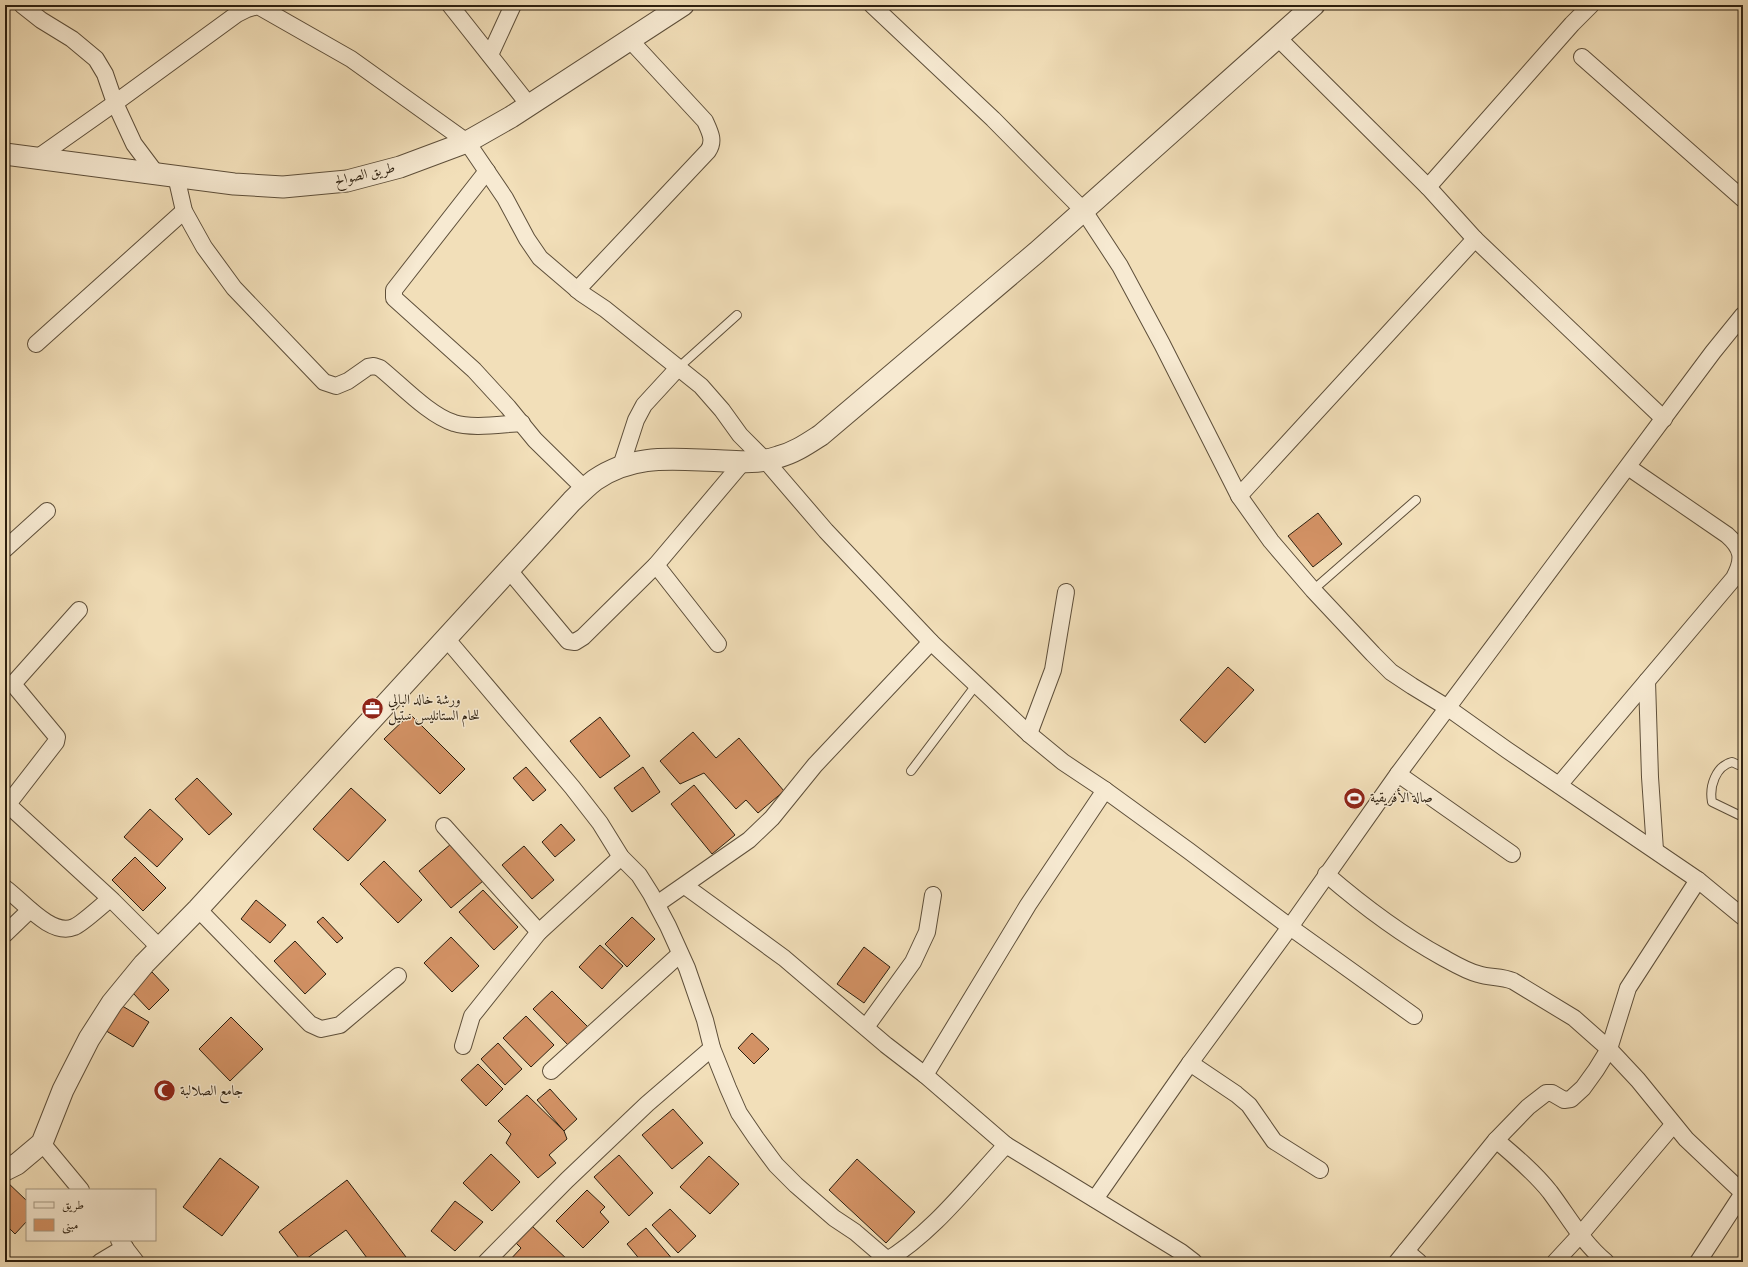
<svg xmlns="http://www.w3.org/2000/svg" width="1748" height="1267" font-family="Vollkorn,Amiri,serif">
  <rect width="100%" height="100%" fill="#f2dfb9"/>
  <filter id="stains"><feTurbulence type="fractalNoise" baseFrequency=".005" numOctaves="4"/><feColorMatrix values="0 0 0 0 .2 0 0 0 0 .09 0 0 0 0 .02 0 0 0 .5 -.17"/></filter>
  <radialGradient id="worn" r=".72"><stop offset=".6" stop-color="#630" stop-opacity="0"/><stop offset="1" stop-color="#630" stop-opacity=".3"/></radialGradient>
  <g fill="#d39265" stroke="#2c1f0f">
    <polygon points="1318,513 1342,544 1313,567 1288,536"/>
    <polygon points="1228,667 1254,690 1205,743 1180,720"/>
    <polygon points="410,714 465,769 440,794 384,739"/>
    <polygon points="600,717 630,756 600,778 570,741"/>
    <polygon points="693,732 716,758 739,738 784,791 758,813 746,800 736,809 704,773 680,784 660,761"/>
    <polygon points="526,767 546,790 533,801 513,778"/>
    <polygon points="643,767 660,792 632,812 614,788"/>
    <polygon points="197,778 232,814 209,835 175,799"/>
    <polygon points="694,785 735,835 712,854 671,804"/>
    <polygon points="351,788 386,820 348,861 313,829"/>
    <polygon points="150,809 183,839 157,867 124,837"/>
    <polygon points="561,824 575,840 555,857 542,842"/>
    <polygon points="451,844 483,881 451,908 419,871"/>
    <polygon points="524,846 554,880 532,899 502,865"/>
    <polygon points="135,857 166,888 143,911 112,880"/>
    <polygon points="384,861 422,900 398,923 360,884"/>
    <polygon points="483,890 518,927 494,950 459,912"/>
    <polygon points="256,900 286,925 270,943 241,919"/>
    <polygon points="323,917 343,938 337,943 317,922"/>
    <polygon points="632,917 655,939 627,967 605,944"/>
    <polygon points="451,937 479,966 452,992 424,963"/>
    <polygon points="295,941 326,974 305,994 274,961"/>
    <polygon points="600,945 623,966 602,989 579,967"/>
    <polygon points="864,947 890,967 864,1003 837,984"/>
    <polygon points="152,972 169,990 149,1010 132,992"/>
    <polygon points="552,991 588,1027 569,1046 533,1009"/>
    <polygon points="119,1004 149,1022 133,1047 103,1029"/>
    <polygon points="526,1016 554,1045 531,1067 503,1038"/>
    <polygon points="231,1017 263,1049 230,1081 199,1049"/>
    <polygon points="752,1033 769,1049 754,1064 738,1048"/>
    <polygon points="498,1043 522,1069 505,1085 481,1059"/>
    <polygon points="478,1064 503,1089 486,1106 461,1080"/>
    <polygon points="550,1089 577,1119 564,1131 537,1100"/>
    <polygon points="527,1095 564,1131 567,1139 549,1155 556,1163 538,1178 506,1143 511,1134 498,1121"/>
    <polygon points="673,1109 703,1143 672,1169 642,1135"/>
    <polygon points="491,1154 520,1182 492,1211 463,1183"/>
    <polygon points="619,1155 653,1193 629,1216 594,1177"/>
    <polygon points="709,1156 739,1184 710,1214 680,1187"/>
    <polygon points="220,1158 259,1187 222,1236 183,1207"/>
    <polygon points="857,1159 915,1212 886,1243 829,1190"/>
    <polygon points="5,1180 27,1201 27,1221 15,1234 5,1224"/>
    <polygon points="347,1180 406,1257 400,1262 370,1262 346,1230 302,1262 279,1232"/>
    <polygon points="587,1190 605,1207 600,1212 609,1222 583,1248 556,1221"/>
    <polygon points="455,1201 483,1222 455,1251 431,1231"/>
    <polygon points="670,1209 696,1236 678,1253 652,1225"/>
    <polygon points="531,1225 570,1262 508,1262 521,1248 515,1242"/>
    <polygon points="646,1228 674,1261 673,1262 642,1262 627,1244"/>
  </g>
  <g fill="none" stroke-linecap="round" stroke-linejoin="round">
    <defs>
      <g id="service">
        <polyline points="678,368 737,315"/>
        <polyline points="1313,590 1416,500"/>
        <path d="M1743,767l-11,-5c-16,4 -23,24 -20,40l31,15"/>
        <polyline points="911,771 976,685"/>
      </g>
      <g id="minor">
        <polyline points="22,5 41,20 72,39 96,59 105,74 115,103 37,158"/>
        <polyline points="450,5 529,105"/>
        <polyline points="872,5 993,119 1084,211 1120,266 1162,344 1239,496 1271,541 1313,590 1373,654 1391,672 1412,686 1448,708 1507,750 1698,880 1743,917"/>
        <polyline points="1278,38 1428,187 1475,239"/>
        <polyline points="490,55 513,5"/>
        <polyline points="1582,57 1743,199"/>
        <polyline points="487,171 394,290 394,298 474,370 508,407 535,440 585,489"/>
        <polyline points="155,172 134,144 115,103 237,14 247,9 258,6 351,59 467,142 505,198 527,239 540,258 581,293 605,309 701,386 722,410 740,435 765,460 826,531 931,642 1029,734 1063,762 1105,790 1189,851 1290,927 1414,1016"/>
        <path d="M176,176l8,35 20,36 30,41 90,94 12,4 12,-5 20,-14 6,-1 6,2c20,16 50,48 74,55 18,6 48,1 68,0"/>
        <polyline points="1428,187 1572,24 1591,5"/>
        <path d="M577,290l131,-139c7,-10 2,-19 -3,-30l-75,-81"/>
        <polyline points="36,344 184,211"/>
        <polyline points="621,466 636,420 644,405 678,368"/>
        <polyline points="1239,496 1475,239 1664,419"/>
        <polyline points="5,549 47,511"/>
        <polyline points="656,565 718,644"/>
        <polyline points="508,569 568,641 575,642 583,637 656,565 743,462"/>
        <polyline points="445,637 572,787 600,823 621,857 639,875 651,894 668,926 687,968 705,1020 712,1048 728,1088 739,1113 756,1138 776,1165 796,1185 834,1218 855,1232 890,1262"/>
        <polyline points="1647,681 1650,777 1655,850"/>
        <polyline points="1029,734 1053,670 1066,592"/>
        <polyline points="1398,774 1512,854"/>
        <path d="M1559,785l175,-207c10,-19 9,-29 -7,-43l-99,-68"/>
        <polyline points="5,802 113,901 160,948"/>
        <polyline points="8,804 56,742 57,737 13,684 79,610"/>
        <polyline points="444,826 539,932"/>
        <path d="M1326,874c36,31 74,60 116,83 11,6 24,14 36,17 12,4 23,2 35,7l61,37 35,31 29,31 48,59 57,54"/>
        <polyline points="685,886 784,958 886,1045 925,1075 1006,1145"/>
        <path d="M5,888c17,12 46,49 69,39 8,-3 28,-22 36,-28"/>
        <polyline points="657,904 749,840 772,818 815,765 931,642"/>
        <polyline points="198,909 310,1024 321,1029 340,1025 398,976"/>
        <polyline points="5,934 30,910"/>
        <polyline points="866,1027 913,962 927,932 933,895"/>
        <polyline points="463,1046 472,1016 539,932 621,857"/>
        <polyline points="1190,1063 1236,1094 1249,1105 1274,1141 1320,1170"/>
        <polyline points="551,1071 680,954"/>
        <polyline points="925,1075 1028,905 1105,790"/>
        <path d="M1496,1140c19,16 39,33 54,52 18,24 32,50 56,70"/>
        <polyline points="42,1143 81,1190"/>
        <polyline points="1095,1199 1190,1063 1290,927 1398,774 1713,352 1743,315"/>
        <polyline points="119,1240 136,1262"/>
        <polyline points="1406,1251 1419,1262"/>
        <polyline points="100,1262 125,1247"/>
        <polyline points="486,1262 567,1180 647,1104 712,1048"/>
        <path d="M884,1262c47,-27 85,-77 122,-117l175,107 13,10"/>
        <polyline points="1397,1262 1496,1140 1528,1107 1546,1093 1552,1093 1564,1100 1571,1099 1583,1088 1596,1070 1609,1049 1628,988 1698,880"/>
        <polyline points="1555,1262 1580,1235 1673,1125"/>
        <polyline points="1698,1262 1743,1193"/>
      </g>
      <g id="tertiary">
        <polyline points="5,154 234,184 283,187 347,181 400,167 467,142 511,117 683,5"/>
        <path d="M5,1170l12,-6 25,-21 21,-53 26,-51 23,-36 32,-39 54,-55 374,-408c7,-7 15,-15 23,-21 41,-28 82,-20 129,-19 18,1 37,2 54,-4 16,-4 29,-13 43,-22l216,-183 277,-247"/>
      </g>
    </defs>
    <use href="#service" stroke="#5e4f3a" stroke-width="10"/>
    <use href="#minor" stroke="#5e4f3a" stroke-width="18"/>
    <use href="#tertiary" stroke="#5e4f3a" stroke-width="23"/>
    <use href="#service" stroke="#f7ead2" stroke-width="8"/>
    <use href="#minor" stroke="#f7ead2" stroke-width="16"/>
    <use href="#tertiary" stroke="#f7ead2" stroke-width="21"/>
  </g>
  <defs>
    <symbol id="office-disc" viewBox="-11 -11 22 22"><circle r="9.5" fill="#8f2418" stroke="#f7ead2"/><path d="M-6-3h4V-5.5h4V-3h4V5H-6ZM-1-4.5V-3h2v-1.5ZM-6 0V1H6V0Z" fill="#fff"/></symbol>
    <symbol id="stadium-disc" viewBox="-11 -11 22 22"><circle r="9.5" fill="#8f2418" stroke="#f7ead2"/><path d="M0-5a6.5 5 0 1 0 0 10a6.5 5 0 1 0 0-10ZM-3.5-1.8h7v3.6h-7Z" fill="#fff"/></symbol>
    <symbol id="mosque-disc" viewBox="-11 -11 22 22"><circle r="9.5" fill="#8f2418" stroke="#f7ead2"/><path d="M3.5-4.9A6 6 0 1 0 3.5 4.9A5 5 0 1 1 3.5-4.9Z" fill="#fff"/></symbol>
  </defs>
  <g fill-rule="evenodd">
    <use href="#office-disc" x="360" y="696" width="25" height="25"/>
    <use href="#stadium-disc" x="1342" y="786" width="25" height="25"/>
    <use href="#mosque-disc" x="152" y="1078" width="25" height="25"/>
  </g>
  <g text-anchor="middle" dominant-baseline="central" stroke-width="3" stroke-linejoin="round" paint-order="stroke">
    <g font-size="14" fill="#2c1f0f" stroke="#f7ead2">
      <text transform="translate(365 175) rotate(-13)">طريق الصوالح</text>
    </g>
    <g font-size="14" fill="#2c1f0f" stroke="#f7ead2" text-anchor="start">
      <text x="388" y="700">ورشة خالد البالي<tspan x="388" dy="16">للحام الستانليس ستيل</tspan></text>
      <text x="1370" y="798">صالة الأفريقية</text>
      <text x="180" y="1091">جامع الصلالبة</text>
    </g>
  </g>
  <rect width="1748" height="1267" fill="none" stroke="#f2dfb9" stroke-width="20"/>
  <rect x="6" y="6" width="1736" height="1255" fill="none" stroke="#2c1f0f" stroke-width="2"/>
  <rect x="10" y="10" width="1728" height="1247" fill="none" stroke="#2c1f0f"/>
  <rect x="26" y="1189" width="130" height="52" fill="#f7ead2" stroke="#a69984"/>
  <rect x="34" y="1202" width="20" height="6" fill="#f7ead2" stroke="#a69984"/>
  <text x="62" y="1209" font-size="12" fill="#2c1f0f">طريق</text>
  <rect x="34" y="1219" width="20" height="12" fill="#d39265" stroke="#a69984"/>
  <text x="62" y="1229" font-size="12" fill="#2c1f0f">مبنى</text>
  <rect width="100%" height="100%" filter="url(#stains)"/>
  <rect width="100%" height="100%" fill="url(#worn)"/>
</svg>
